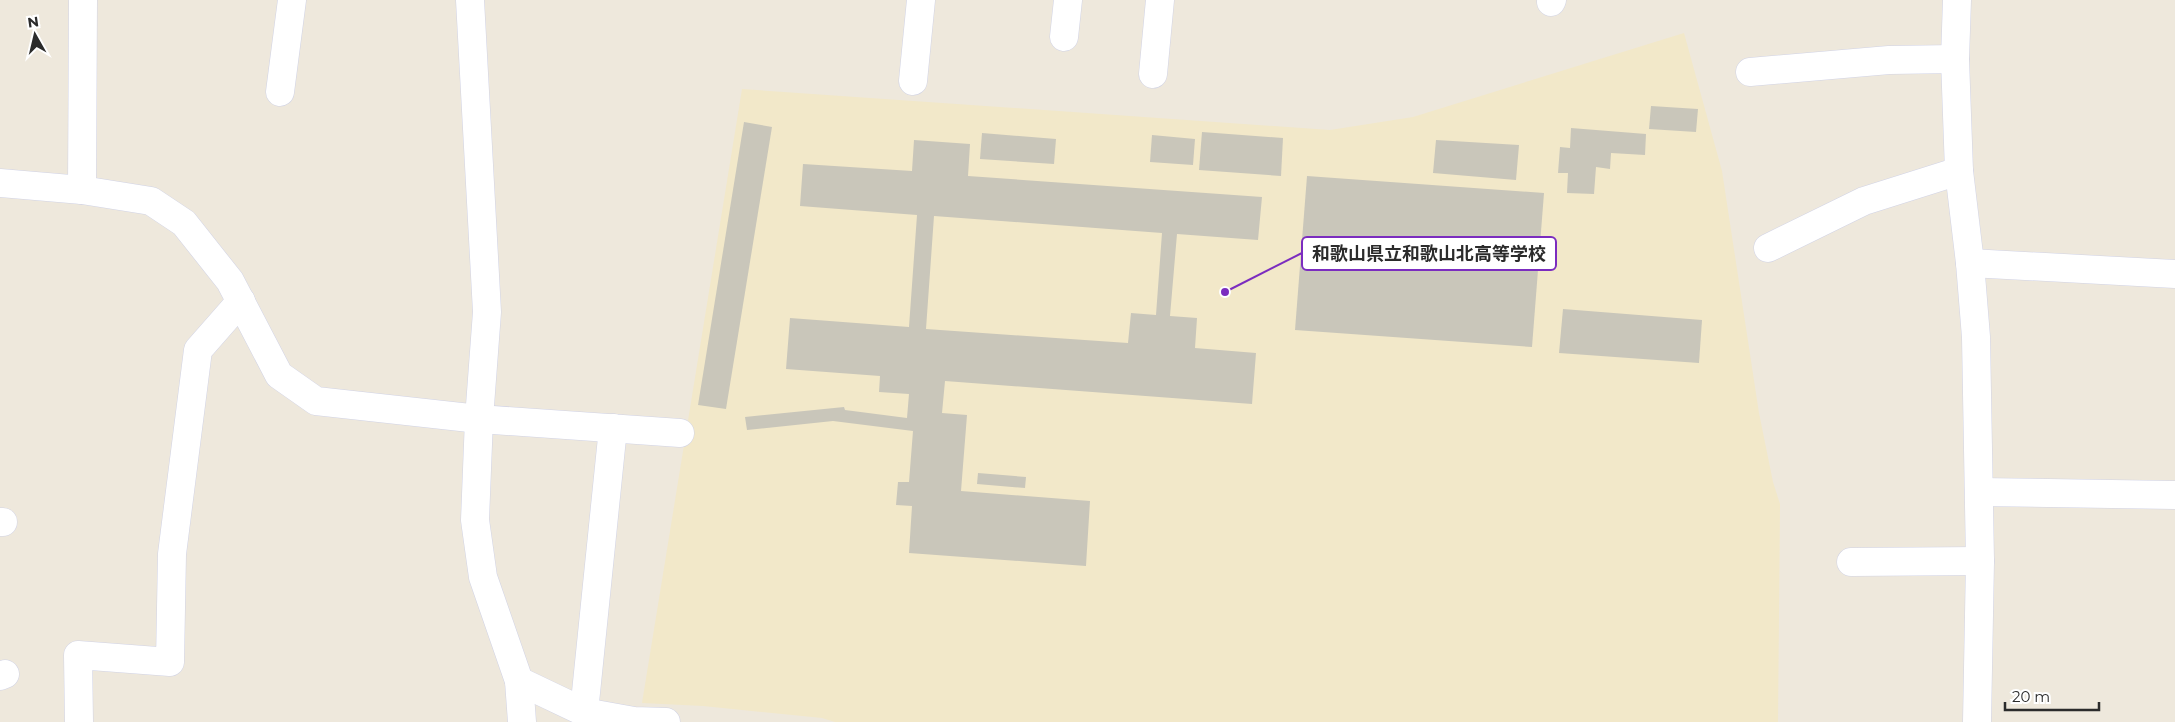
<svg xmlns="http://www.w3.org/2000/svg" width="2175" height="722" font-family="Montserrat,'Noto Sans JP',sans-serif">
  <rect width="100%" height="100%" fill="#eee8dc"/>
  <polygon fill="#f2e8c9" points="1684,33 1722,171 1759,413 1773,482 1780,504 1778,722 835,722 822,718 703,706 642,703 742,89 1330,130 1413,117"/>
  <g fill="#c9c6ba" fill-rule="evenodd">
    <polygon points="1651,106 1698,109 1696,132 1649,129"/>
    <polygon points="744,122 772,127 726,409 698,405"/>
    <polygon points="1571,128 1646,134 1645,155 1611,153 1610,169 1596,167 1594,194 1567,193 1568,173 1558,173 1560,147 1570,148"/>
    <polygon points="1202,132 1283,138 1281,176 1199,170"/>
    <polygon points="982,133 1056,139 1054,164 980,159"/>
    <polygon points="1152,135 1195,139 1193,165 1150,162"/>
    <path d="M914,140l56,4 -2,32 294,21 -4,43 -81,-6 -7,82 27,2 -2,30 61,5 -4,51 -307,-23 -3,32 25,2 -6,76 129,10 -4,65 -177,-13 3,-47 -16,-1 2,-23h11l4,-51 -80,-10 -86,9 -2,-13 99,-10 1,3 62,8 2,-24 -30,-2 1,-16 -94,-7 4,-51 119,9 8,-112 -117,-9 3,-42 109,7zM934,216l228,17 -6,82 -25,-2 -3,30 -202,-14z"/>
    <polygon points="1436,140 1519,145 1516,180 1433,173"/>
    <polygon points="1307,176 1544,193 1532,347 1295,330"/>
    <polygon points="1563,309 1702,320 1699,363 1559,353"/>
    <polygon points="978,473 1026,477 1025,488 977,484"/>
  </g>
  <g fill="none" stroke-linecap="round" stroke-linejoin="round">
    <defs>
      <g id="street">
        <polyline points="470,0 487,312 479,419 475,520 483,577 519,681 522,722"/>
        <polyline points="1957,0 1955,59 1959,171 1970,263 1976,337 1980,561 1977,722"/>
        <polyline points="1551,2 1552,0"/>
        <polyline points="1064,37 1068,0"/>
        <polyline points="1750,72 1889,60 1955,59"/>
        <polyline points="1153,74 1160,0"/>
        <polyline points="913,81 921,0"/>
        <polyline points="280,92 292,0"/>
        <polyline points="0,183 82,190 151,201 184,223 230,281 279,375 316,401 479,419 680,433"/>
        <polyline points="82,190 83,0"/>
        <polyline points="1768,248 1864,201 1959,171"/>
        <polyline points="1970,263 2175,274"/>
        <polyline points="1979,492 2175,495"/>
        <polyline points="0,522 3,522"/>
        <polyline points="1851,562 1980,561"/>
        <polyline points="0,676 5,674"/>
        <polyline points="519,681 584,712 634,721 666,722"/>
        <polyline points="584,712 613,428"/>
        <polyline points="79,722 78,655 170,662 172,554 198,350 241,301"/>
      </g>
    </defs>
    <use href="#street" stroke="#d1d3e5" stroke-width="29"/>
    <use href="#street" stroke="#fff" stroke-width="28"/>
  </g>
  <path fill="none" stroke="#7b2cbf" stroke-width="2" d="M1225 292L1302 253"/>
  <circle fill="#7b2cbf" stroke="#fff" stroke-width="2" cx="1225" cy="292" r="5"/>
  <rect fill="#fff" stroke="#7b2cbf" stroke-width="2" x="1302" y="237" width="254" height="33" rx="5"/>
  <g font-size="18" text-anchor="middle" font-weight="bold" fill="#2b2b2b">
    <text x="1429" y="260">和歌山県立和歌山北高等学校</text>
  </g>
  <g transform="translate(35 35) rotate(352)" stroke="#ffffff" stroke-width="4" paint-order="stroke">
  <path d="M0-4L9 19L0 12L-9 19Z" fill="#2b2b2b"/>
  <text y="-8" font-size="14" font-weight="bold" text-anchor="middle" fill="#2b2b2b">N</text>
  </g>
  <path d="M2005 702v8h94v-8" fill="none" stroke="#2b2b2b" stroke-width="2.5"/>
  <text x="2012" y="702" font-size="15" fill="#2b2b2b" stroke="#ffffff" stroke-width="4" paint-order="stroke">20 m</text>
</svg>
